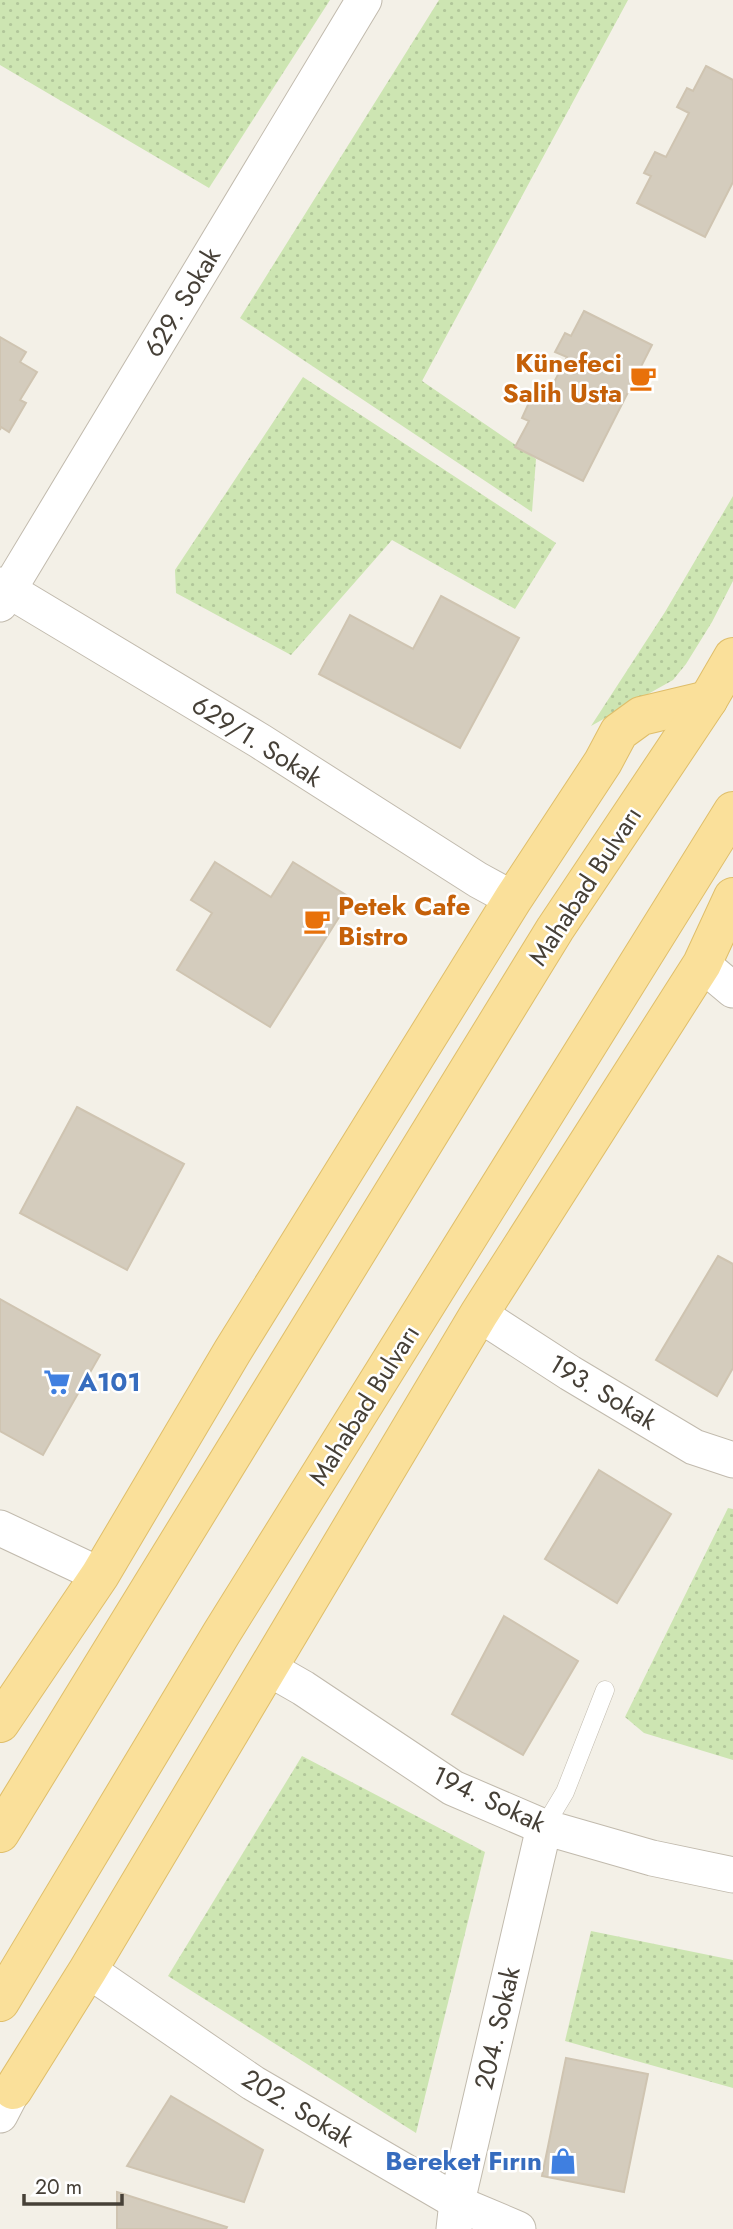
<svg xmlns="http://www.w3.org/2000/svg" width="733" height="2229" font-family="Jost,sans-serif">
  <defs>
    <pattern id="grass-dots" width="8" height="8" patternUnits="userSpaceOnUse" patternTransform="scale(1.75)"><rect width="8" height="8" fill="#cde5b2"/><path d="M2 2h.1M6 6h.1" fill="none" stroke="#b1c69a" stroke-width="1.8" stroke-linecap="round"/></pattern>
  </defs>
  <rect width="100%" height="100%" fill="#f3f0e7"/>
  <g fill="url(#grass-dots)">
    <polygon points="0,0 330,0 209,188 0,65"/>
    <polygon points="439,0 628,0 422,381 536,459 532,512 240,318"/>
    <polygon points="303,377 556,543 515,609 392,540 291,655 176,593 175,570"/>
    <polygon points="733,496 733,581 712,622 686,664 673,680 591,726 665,612"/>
    <polygon points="728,1508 733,1509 733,1760 644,1733 625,1717"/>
    <polygon points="302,1756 485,1852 416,2133 168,1976"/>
    <polygon points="591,1931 733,1960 733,2088 565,2041"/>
  </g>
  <g fill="#d4ccbd" stroke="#cfc4b1" stroke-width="2">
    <polygon points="706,66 733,80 733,182 705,237 637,203 651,176 644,173 655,152 666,157 689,113 677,107 687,88 693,91"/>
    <polygon points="584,311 652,345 583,481 515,447 529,421 522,418 532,396 544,402 567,357 555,352 565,333 571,336"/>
    <polygon points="0,337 26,352 20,362 37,372 20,400 26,403 9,432 1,427 0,430"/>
    <polygon points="441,596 519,638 460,748 319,674 350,615 413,649"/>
    <polygon points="215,862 271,897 293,862 351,898 270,1027 177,970 212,913 191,900"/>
    <polygon points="77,1107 184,1164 127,1270 20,1213"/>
    <polygon points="718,1256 733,1264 733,1368 717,1396 656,1360"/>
    <polygon points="0,1299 100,1355 43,1455 0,1431"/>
    <polygon points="599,1470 671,1514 617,1603 545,1559"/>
    <polygon points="504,1616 578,1661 523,1755 452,1714"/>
    <polygon points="566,2058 648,2074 624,2192 542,2176"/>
    <polygon points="171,2096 263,2150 244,2202 127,2166"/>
    <polygon points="117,2192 227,2227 226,2229 117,2229"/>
  </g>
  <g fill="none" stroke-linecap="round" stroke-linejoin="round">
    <defs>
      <polyline id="lane" points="544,1827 565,1792 605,1690"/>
      <g id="street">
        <polyline points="0,585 260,741 478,880 513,899"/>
        <polyline points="0,604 364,0"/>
        <polyline points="702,964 733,990"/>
        <polyline points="479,1314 570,1373 694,1447 733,1460"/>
        <polyline points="0,1528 100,1575"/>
        <polyline points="268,1668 303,1688 453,1788 544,1827 652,1858 733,1875"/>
        <polyline points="88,1970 253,2083 466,2207 518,2229"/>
        <polyline points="0,2115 13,2090"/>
        <polyline points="454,2229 457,2202 544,1827"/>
      </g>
      <g id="primary">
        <polyline points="0,1723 100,1575 232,1352 513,899 603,762 619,732 641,716 708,700"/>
        <polyline points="0,1833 555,929 708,700 733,657"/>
        <polyline points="0,2002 221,1634 733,811"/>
        <polyline points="13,2090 88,1970 479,1314 702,964 733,897"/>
      </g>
    </defs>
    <use href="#lane" stroke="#c1baad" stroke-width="19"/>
    <use href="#street" stroke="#c1baad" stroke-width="37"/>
    <use href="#primary" stroke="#dfbe6a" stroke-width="40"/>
    <use href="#lane" stroke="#fff" stroke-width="18"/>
    <use href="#street" stroke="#fff" stroke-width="35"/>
    <use href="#primary" stroke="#fae09a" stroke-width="38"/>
  </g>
  <defs>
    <symbol id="cafe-bare" viewBox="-9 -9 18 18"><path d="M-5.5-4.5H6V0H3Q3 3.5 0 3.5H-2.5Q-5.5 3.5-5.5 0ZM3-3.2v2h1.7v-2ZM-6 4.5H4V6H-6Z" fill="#e8710a" stroke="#fff" stroke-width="2.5" paint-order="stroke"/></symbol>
    <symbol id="supermarket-bare" viewBox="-9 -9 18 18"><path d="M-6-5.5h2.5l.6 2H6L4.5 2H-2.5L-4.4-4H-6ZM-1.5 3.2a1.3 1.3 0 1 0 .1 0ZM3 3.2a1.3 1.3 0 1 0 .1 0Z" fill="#3f7fe0" stroke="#fff" stroke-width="2.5" paint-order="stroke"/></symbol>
    <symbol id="shop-bare" viewBox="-9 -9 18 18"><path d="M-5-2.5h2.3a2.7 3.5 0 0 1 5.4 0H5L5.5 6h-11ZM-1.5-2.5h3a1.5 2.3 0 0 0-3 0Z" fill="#3f7fe0" stroke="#fff" stroke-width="2.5" paint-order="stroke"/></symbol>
  </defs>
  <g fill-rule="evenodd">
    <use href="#cafe-bare" x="624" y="359" width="38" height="38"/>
    <use href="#cafe-bare" x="298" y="902" width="38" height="38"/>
    <use href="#supermarket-bare" x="38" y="1363" width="38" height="38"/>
    <use href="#shop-bare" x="544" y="2142" width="38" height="38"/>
  </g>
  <g text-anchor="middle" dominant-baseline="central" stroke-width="5" stroke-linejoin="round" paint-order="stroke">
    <g font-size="26" fill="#464037" stroke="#fff">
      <text transform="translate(182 302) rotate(-59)">629. Sokak</text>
      <text transform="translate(257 741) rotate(32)">629/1. Sokak</text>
      <text transform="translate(585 886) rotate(-57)">Mahabad Bulvarı</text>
      <text transform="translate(603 1392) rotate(31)">193. Sokak</text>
      <text transform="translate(364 1405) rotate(-58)">Mahabad Bulvarı</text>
      <text transform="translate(489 1799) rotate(25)">194. Sokak</text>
      <text transform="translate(497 2028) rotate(-77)">204. Sokak</text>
      <text transform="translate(298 2108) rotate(31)">202. Sokak</text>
    </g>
    <g font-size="26" font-weight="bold" fill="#c56008" stroke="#fff" text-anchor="end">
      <text x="622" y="363">Künefeci<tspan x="622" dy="30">Salih Usta</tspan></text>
      <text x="338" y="906" text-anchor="start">Petek Cafe<tspan x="338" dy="30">Bistro</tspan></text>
    </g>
    <g font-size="26" font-weight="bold" fill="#366cbe" stroke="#fff" text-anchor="start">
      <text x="78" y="1382">A101</text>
      <text x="542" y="2161" text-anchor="end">Bereket Fırın</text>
    </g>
  </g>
  <path d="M24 2194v10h98v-10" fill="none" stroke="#464037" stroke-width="3.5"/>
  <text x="35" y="2194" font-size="21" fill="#464037" stroke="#ffffff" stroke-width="5" paint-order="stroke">20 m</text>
</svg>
